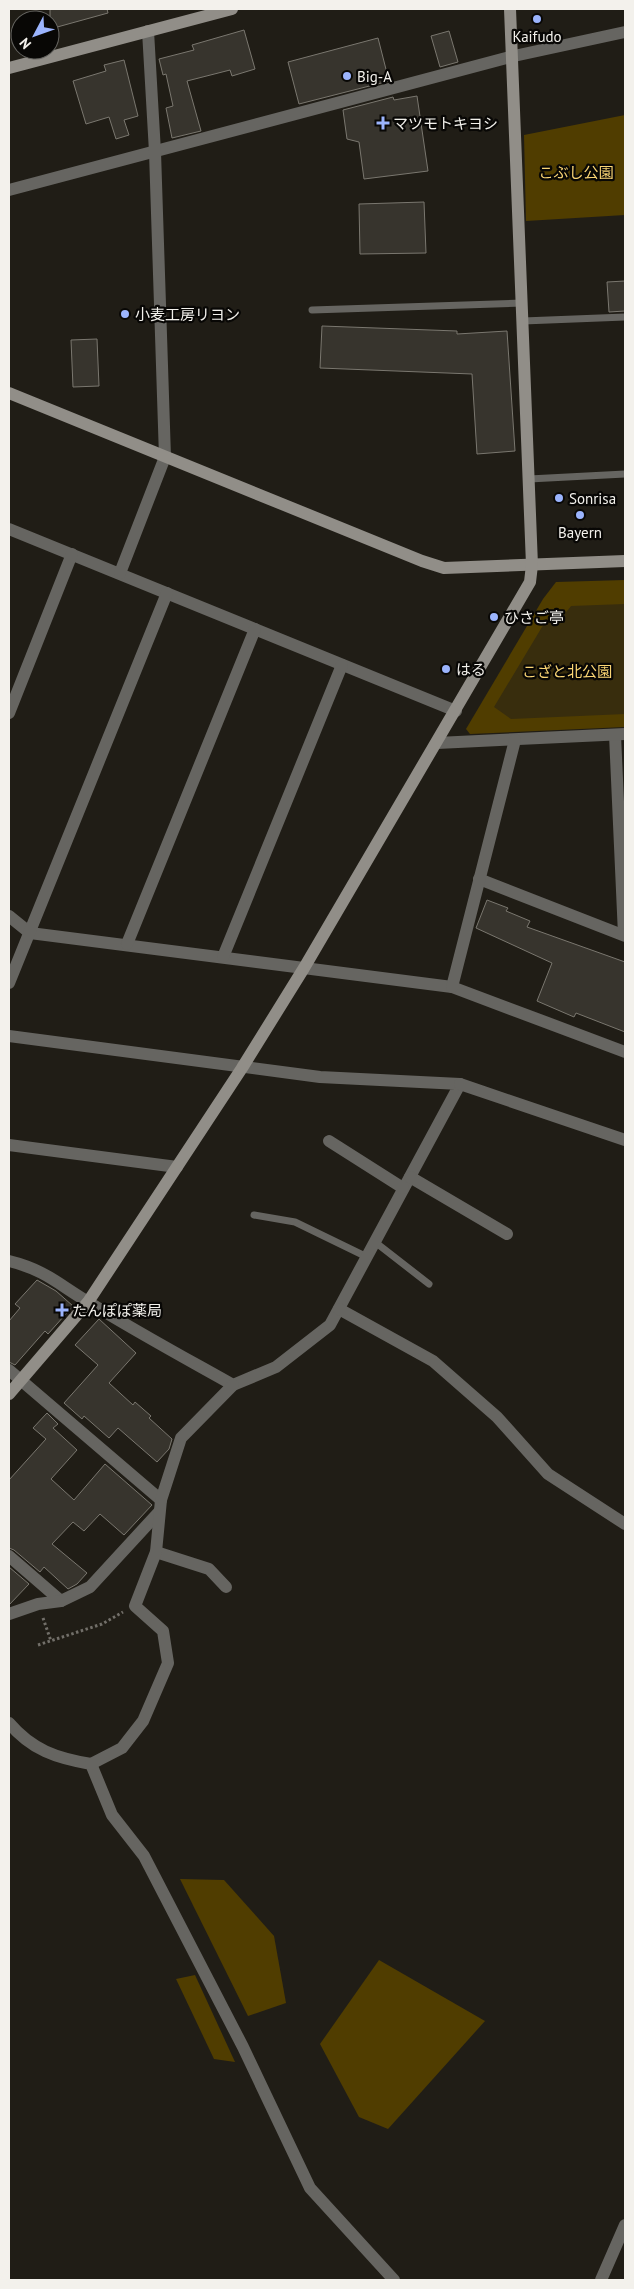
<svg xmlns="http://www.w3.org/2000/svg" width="634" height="2289" font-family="'PT Sans','Noto Sans JP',sans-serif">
  <rect width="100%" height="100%" fill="#201d16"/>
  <g fill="#503d00">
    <polygon points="625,115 625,215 526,221 524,135"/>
    <polygon points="625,580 625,727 470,734 466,729 543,599 556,582"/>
    <polygon points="180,1879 224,1880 274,1936 286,2003 248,2016"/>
    <polygon points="379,1960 485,2021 388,2129 359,2117 320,2044"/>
    <polygon points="195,1975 235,2062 214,2059 176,1979"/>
  </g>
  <path fill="#382d0d" d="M625,604v110l-114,5 -17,-12 51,-85c12,-2 19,-6 26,-16z"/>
  <g fill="#37342d" stroke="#7a776f">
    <polygon points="50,9 107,9 108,13 50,29"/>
    <polygon points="244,30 255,69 232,76 230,70 187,81 201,131 172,138 166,108 173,106 166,74 163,75 159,59 194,50 192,45"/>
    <polygon points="449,31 458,62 440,67 431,36"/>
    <polygon points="378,38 389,81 299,104 288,62"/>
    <polygon points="124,60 138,116 124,120 129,135 116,139 109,117 86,124 73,81 106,71 104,65"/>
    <polygon points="417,96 428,171 364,179 359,142 347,139 343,110 393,97 394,100"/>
    <polygon points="424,202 426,253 360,254 359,204"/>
    <polygon points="625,281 625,311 609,312 607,282"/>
    <polygon points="322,326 457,331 457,334 507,331 515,451 477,454 472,374 320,368"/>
    <polygon points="97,339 99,386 73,387 71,340"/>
    <polygon points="487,900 508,908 506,911 530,921 527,927 625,962 625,1032 576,1013 574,1017 537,1001 552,963 476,928"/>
    <polygon points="37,1280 56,1291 73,1306 48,1334 45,1331 15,1365 9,1362 9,1321 20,1308 15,1304"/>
    <polygon points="99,1319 136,1353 109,1383 133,1405 135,1402 151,1416 149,1418 172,1439 169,1449 157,1462 118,1428 109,1438 84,1416 82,1419 64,1403 98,1365 75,1345"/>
    <polygon points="47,1413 58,1424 53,1428 77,1450 51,1479 74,1500 105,1464 152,1505 124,1535 100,1514 84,1531 73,1522 52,1544 87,1573 77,1584 68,1589 44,1567 40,1572 14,1550 9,1548 9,1480 46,1439 33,1428"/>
    <polygon points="9,1567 29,1584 9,1605"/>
  </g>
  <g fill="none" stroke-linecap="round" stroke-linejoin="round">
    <g stroke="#726f69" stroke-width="3" stroke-dasharray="2.5 2.5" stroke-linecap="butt">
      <polyline points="43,1618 51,1641"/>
      <polyline points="38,1645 102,1624 123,1612"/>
    </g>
    <g stroke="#666561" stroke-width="7">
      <polyline points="312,310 522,303"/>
      <polyline points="523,321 625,317"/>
      <polyline points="529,479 625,474"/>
      <polyline points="254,1215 295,1222 367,1257"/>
      <polyline points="375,1242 429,1284"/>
    </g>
    <g stroke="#666561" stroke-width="12">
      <polyline points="9,190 514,56 625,32"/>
      <polyline points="9,529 456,711"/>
      <polyline points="120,573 165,457 155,152 148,31"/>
      <polyline points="9,713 72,554"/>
      <polyline points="615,735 624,935"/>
      <polyline points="437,743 625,734"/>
      <polyline points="479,879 625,936"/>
      <polyline points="9,916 30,933 452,987 625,1052"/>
      <polyline points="127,944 255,629"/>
      <polyline points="223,957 342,665"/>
      <polyline points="9,983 167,593"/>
      <polyline points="452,987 515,740"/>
      <path d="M9,1036l311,41 140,7 -130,241 -54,42 -43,18c-48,-27 -96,-53 -143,-82 -31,-18 -44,-33 -81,-42"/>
      <polyline points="460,1084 625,1140"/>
      <polyline points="329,1141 403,1188"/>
      <polyline points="9,1145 177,1167"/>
      <polyline points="410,1177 507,1234"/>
      <polyline points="339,1309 433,1361 497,1417 548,1474 625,1524"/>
      <polyline points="9,1370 161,1500"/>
      <polyline points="156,1552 209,1569 226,1587"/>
      <polyline points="9,1556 61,1601"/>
      <polyline points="9,1614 38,1604 61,1601 90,1587 159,1512"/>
      <path d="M9,1723c23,27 47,35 82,41l21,51 32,41 99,191 67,141 84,92"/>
      <polyline points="91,1764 122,1748 143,1721 168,1663 163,1631 135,1606 156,1552 161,1500 181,1438 233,1385"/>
      <polyline points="601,2280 625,2225"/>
    </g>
    <g stroke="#918e88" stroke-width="12">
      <polyline points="9,68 232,9"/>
      <polyline points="9,393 422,561 444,568 625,561"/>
      <polyline points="9,1394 88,1302 242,1068 304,968 530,582 532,565 510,9"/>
    </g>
  </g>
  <g fill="#9bb4fd" stroke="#080705" stroke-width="2">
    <circle cx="537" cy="19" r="5"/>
    <circle cx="347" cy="76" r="5"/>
    <path d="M380.5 115.5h5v5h5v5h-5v5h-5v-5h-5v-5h5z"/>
    <circle cx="125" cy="314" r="5"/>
    <circle cx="559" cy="498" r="5"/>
    <circle cx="580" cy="515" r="5"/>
    <circle cx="494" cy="617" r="5"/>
    <circle cx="446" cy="669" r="5"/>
    <path d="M59.5 1302.5h5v5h5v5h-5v5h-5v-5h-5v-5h5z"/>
  </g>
  <g text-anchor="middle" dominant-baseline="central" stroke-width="4.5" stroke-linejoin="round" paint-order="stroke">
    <g font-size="15" fill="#f3f1ec" stroke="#080705" text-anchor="start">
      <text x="537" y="36" text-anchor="middle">Kaifudo</text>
      <text x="357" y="76">Big-A</text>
      <text x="393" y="123">マツモトキヨシ</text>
      <text x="135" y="314">小麦工房リヨン</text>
      <text x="569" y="498">Sonrisa</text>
      <text x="580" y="532" text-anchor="middle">Bayern</text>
      <text x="504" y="617">ひさご亭</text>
      <text x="456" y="669">はる</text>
      <text x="72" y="1310">たんぽぽ薬局</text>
    </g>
    <g font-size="15" fill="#fad574" stroke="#080705">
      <text x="576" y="172">こぶし公園</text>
      <text x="567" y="671">こざと北公園</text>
    </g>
  </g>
  <rect width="634" height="2289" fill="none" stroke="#f3f1ec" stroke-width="20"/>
  <g transform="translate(35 35) rotate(229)"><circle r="24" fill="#080705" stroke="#666561"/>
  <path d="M0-4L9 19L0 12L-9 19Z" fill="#9bb4fd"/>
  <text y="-8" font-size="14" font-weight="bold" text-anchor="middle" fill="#f3f1ec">N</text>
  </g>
</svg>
